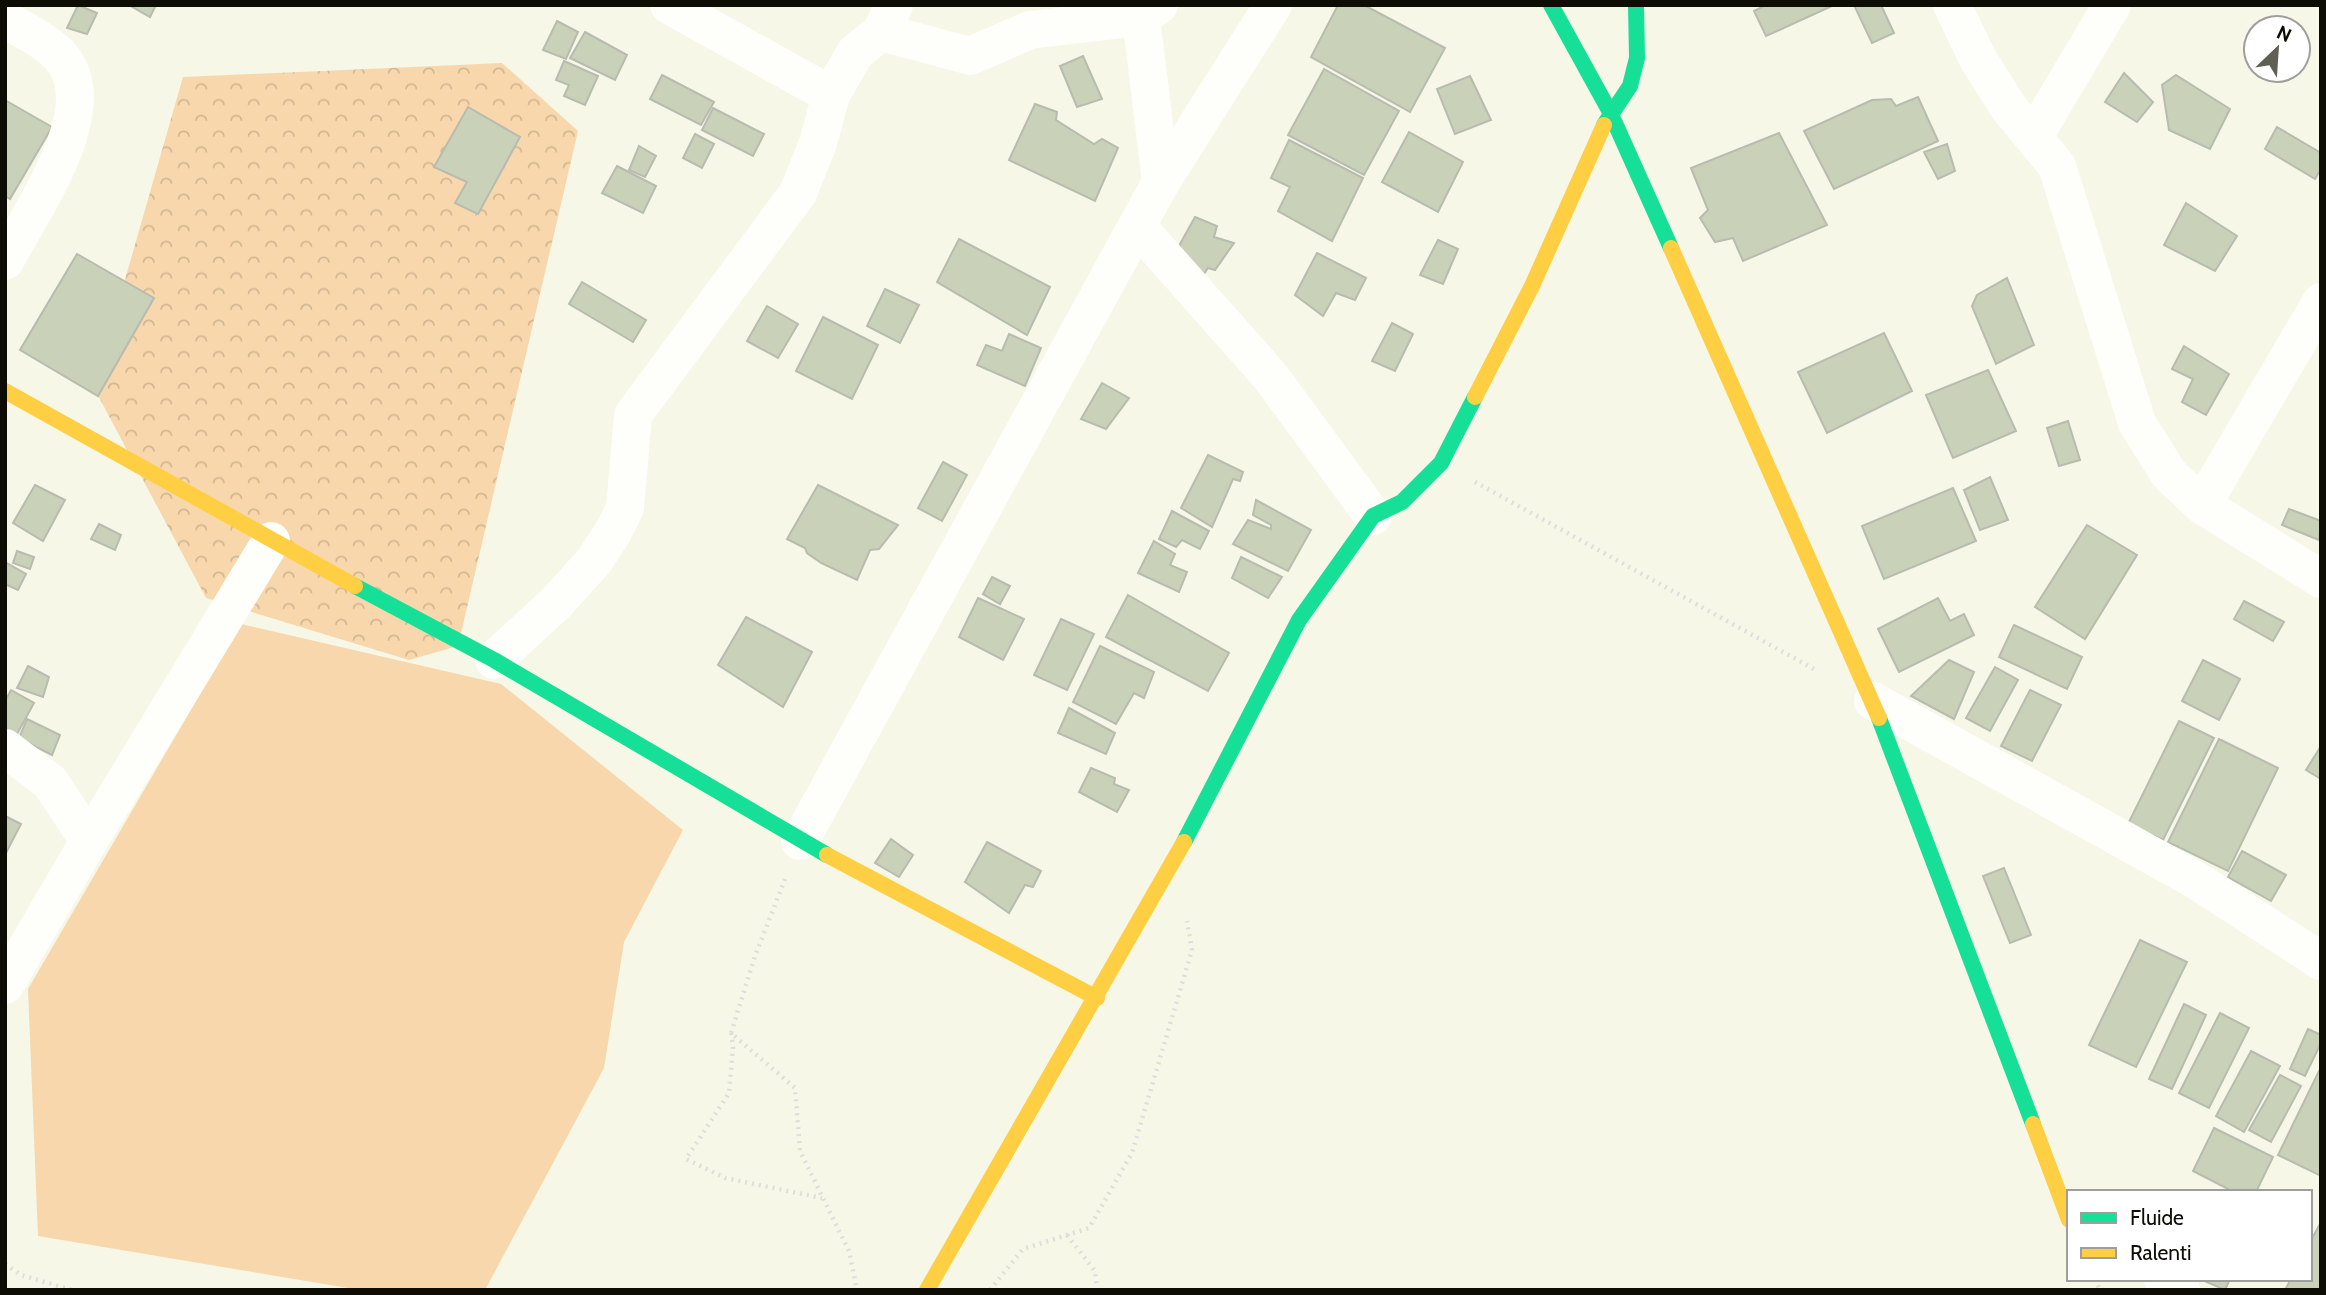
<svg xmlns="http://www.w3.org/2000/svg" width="2326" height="1295" font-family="Cabin,sans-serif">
  <defs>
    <pattern id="forest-crowns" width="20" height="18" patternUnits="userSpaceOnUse" patternTransform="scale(1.75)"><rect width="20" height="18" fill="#f7d7ab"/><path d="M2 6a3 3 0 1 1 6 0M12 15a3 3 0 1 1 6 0" fill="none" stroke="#d3b792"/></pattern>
  </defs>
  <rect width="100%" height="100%" fill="#f6f7e6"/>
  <polygon fill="#f7d7ab" points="241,624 501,684 683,830 624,942 604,1068 485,1290 360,1290 38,1236 28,989"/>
  <polygon fill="url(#forest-crowns)" points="502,63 578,131 458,646 409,660 206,598 94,388 183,77"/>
  <g fill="#c9d2b8" stroke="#b8bbaf" stroke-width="2">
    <polygon points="78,5 97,13 87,34 67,28"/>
    <polygon points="129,5 156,5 150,17"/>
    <polygon points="1338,5 1364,5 1445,48 1410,112 1311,57"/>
    <polygon points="1766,5 1834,5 1766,36 1754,11"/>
    <polygon points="1854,5 1881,5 1894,33 1872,43"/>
    <polygon points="557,21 578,32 566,59 543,50"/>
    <polygon points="585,32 627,55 615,80 570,58"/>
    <polygon points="1083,56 1102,99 1077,107 1060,66"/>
    <polygon points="564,61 598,76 585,105 564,96 569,85 556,80"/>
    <polygon points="1324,69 1399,111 1364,175 1288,135"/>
    <polygon points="2124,73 2153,102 2137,122 2105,102"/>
    <polygon points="662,75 714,102 701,125 650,99"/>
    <polygon points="2176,75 2230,109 2210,149 2169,130 2162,85"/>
    <polygon points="1470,76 1491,120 1455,134 1437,89"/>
    <polygon points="1918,97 1938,141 1834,189 1804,131 1872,100 1891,99 1896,106"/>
    <polygon points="5,100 52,127 10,199 5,196"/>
    <polygon points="1035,104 1057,112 1056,120 1094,144 1102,139 1118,148 1095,201 1009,160"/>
    <polygon points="468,107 520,137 478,214 455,203 467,182 434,167"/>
    <polygon points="713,108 764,134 753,156 702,130"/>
    <polygon points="2277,127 2321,153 2321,169 2315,179 2265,149"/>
    <polygon points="1409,132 1463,162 1438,212 1382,182"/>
    <polygon points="1779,133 1827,225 1743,261 1733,238 1715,242 1700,218 1708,210 1691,168"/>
    <polygon points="695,134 714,144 702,168 683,158"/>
    <polygon points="1289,140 1363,178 1332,241 1278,211 1290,187 1271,178"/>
    <polygon points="1947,144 1955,171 1938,179 1924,152"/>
    <polygon points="639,146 656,156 645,177 629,170"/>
    <polygon points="617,166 656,186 643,213 602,193"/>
    <polygon points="2186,203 2237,236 2215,271 2164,245"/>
    <polygon points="1195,217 1217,226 1214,237 1234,243 1215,270 1208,268 1202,277 1175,253"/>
    <polygon points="959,239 1050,287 1027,335 937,282"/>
    <polygon points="1438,240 1458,249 1443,284 1420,275"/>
    <polygon points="1317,253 1366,278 1355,300 1336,293 1323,316 1295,295"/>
    <polygon points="77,254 154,298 98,396 20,350"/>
    <polygon points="2007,278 2034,345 1996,364 1972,306 1977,295"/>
    <polygon points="582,282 646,320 633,342 569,304"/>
    <polygon points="885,289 919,305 900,343 867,326"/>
    <polygon points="767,306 798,324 778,358 747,341"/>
    <polygon points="823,317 878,345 852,399 796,371"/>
    <polygon points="1392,323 1413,334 1395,371 1372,361"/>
    <polygon points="1884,333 1912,391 1827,433 1798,372"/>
    <polygon points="1009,334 1041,348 1025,386 977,365 986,345 1002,351"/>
    <polygon points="2184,346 2229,374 2206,415 2182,402 2193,379 2172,369"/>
    <polygon points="1988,370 2016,431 1953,458 1926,395"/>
    <polygon points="1102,383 1129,398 1106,429 1081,419"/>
    <polygon points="2068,421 2080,460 2059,466 2047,428"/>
    <polygon points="1208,455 1243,472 1240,481 1233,479 1212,527 1181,508"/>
    <polygon points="943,462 967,475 942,521 918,508"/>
    <polygon points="1990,477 2008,520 1980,530 1964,490"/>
    <polygon points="35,485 65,500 43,541 13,523"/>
    <polygon points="818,485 898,525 879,549 870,550 857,580 821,563 807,553 805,548 787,539"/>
    <polygon points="1953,488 1976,541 1884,579 1862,526"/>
    <polygon points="1256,500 1311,530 1288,571 1233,544 1248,520 1271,529 1271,525 1253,515"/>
    <polygon points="2289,509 2321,521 2319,540 2282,525"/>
    <polygon points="1172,511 1209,531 1200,549 1182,540 1176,547 1159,539"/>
    <polygon points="99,524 121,535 115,550 91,539"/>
    <polygon points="2087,525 2137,555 2085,639 2035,607"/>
    <polygon points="1154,541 1175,554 1170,565 1187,572 1179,592 1138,573"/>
    <polygon points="17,551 34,557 30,569 13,563"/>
    <polygon points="1241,557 1282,577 1268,598 1232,578"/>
    <polygon points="5,562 26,574 18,590 5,584"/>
    <polygon points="992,577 1010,586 1000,604 983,594"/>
    <polygon points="1128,595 1229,653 1208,691 1106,637"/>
    <polygon points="978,598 1024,619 1003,660 959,637"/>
    <polygon points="1938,598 1950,621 1964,614 1974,635 1899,672 1878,629"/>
    <polygon points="2244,601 2284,622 2273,641 2234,619"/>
    <polygon points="746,617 812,652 783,707 718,665"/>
    <polygon points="1061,619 1094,634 1067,690 1034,675"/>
    <polygon points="2014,625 2082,657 2067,689 1999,657"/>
    <polygon points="1100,646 1154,672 1144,698 1134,693 1116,724 1073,702"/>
    <polygon points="1949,660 1974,672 1954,719 1911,696"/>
    <polygon points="2203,660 2240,679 2219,720 2182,701"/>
    <polygon points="28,666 49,677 43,697 17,688"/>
    <polygon points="1995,667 2018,680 1990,731 1966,718"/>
    <polygon points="11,690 34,703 16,736 5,730 5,701"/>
    <polygon points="2030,690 2061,705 2032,761 2001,746"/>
    <polygon points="1069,708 1115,733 1106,754 1058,733"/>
    <polygon points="27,719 60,735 52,755 19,738"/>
    <polygon points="2179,721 2214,738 2163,840 2128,824"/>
    <polygon points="2219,739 2278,768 2228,871 2168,842"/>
    <polygon points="2321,746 2321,779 2306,770"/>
    <polygon points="1091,768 1115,778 1114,784 1129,790 1117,812 1079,792"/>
    <polygon points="5,816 21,824 6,853 5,853"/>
    <polygon points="891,839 913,855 899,877 875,863"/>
    <polygon points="987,842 1041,871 1033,887 1025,885 1009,913 965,882"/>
    <polygon points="2242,851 2286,875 2271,901 2228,877"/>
    <polygon points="2004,868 2031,935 2010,943 1983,876"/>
    <polygon points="2140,940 2187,962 2136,1067 2089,1045"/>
    <polygon points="2184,1004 2206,1015 2172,1089 2149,1079"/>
    <polygon points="2220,1013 2249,1028 2209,1108 2179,1093"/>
    <polygon points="2308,1029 2321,1035 2321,1043 2305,1076 2290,1069"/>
    <polygon points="2251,1051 2280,1066 2244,1132 2216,1116"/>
    <polygon points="2319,1071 2321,1072 2321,1176 2278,1155"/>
    <polygon points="2280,1075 2301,1086 2271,1142 2249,1130"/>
    <polygon points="2214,1128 2273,1157 2256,1192 2234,1192 2193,1171"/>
    <polygon points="2321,1222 2321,1290 2285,1290 2291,1279 2310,1279 2310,1242"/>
    <polygon points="2200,1279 2230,1279 2225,1290"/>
  </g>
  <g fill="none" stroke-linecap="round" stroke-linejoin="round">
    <g stroke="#dededa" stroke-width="4.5" stroke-dasharray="2 5" stroke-linecap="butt">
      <polyline points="1475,482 1814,669"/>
      <polyline points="785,879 755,956 731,1033 795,1088 800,1151 849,1251 857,1290"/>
      <polyline points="731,1033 733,1047 729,1093 686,1159 725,1178 822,1198"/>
      <polyline points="1067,1235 1095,1271 1097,1290"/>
      <polyline points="5,1264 21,1275 72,1290"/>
      <polyline points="2095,1279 2100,1290"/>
      <polyline points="990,1290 1023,1249 1089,1228 1132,1153 1192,950 1187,921"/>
    </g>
    <g stroke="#fefefb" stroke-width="38">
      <polyline points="669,5 831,95"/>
      <polyline points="1129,5 1141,17 1161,182"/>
      <polyline points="1952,5 1978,59 2009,108 2057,166 2137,423 2169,474 2202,505 2321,579"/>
      <path d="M5,20c19,10 39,20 54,35 49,50 -28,156 -54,206"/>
      <polyline points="881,32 970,56 1030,30 1141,17 1159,5"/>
      <polyline points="2034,136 2112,5"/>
      <polyline points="1137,226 1270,376 1373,516"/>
      <polyline points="2202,505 2321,302"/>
      <polyline points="494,660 556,603 594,561 613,532 625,508 633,415 798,193 818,143 831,95 855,53 881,32 894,5"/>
      <polyline points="1873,701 2194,879 2321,961"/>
      <polyline points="5,748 50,782 89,841"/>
      <polyline points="800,841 1161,182 1273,5"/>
      <polyline points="5,985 89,841 271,541"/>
      <polyline points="2163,1279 2181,1290"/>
    </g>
    <g stroke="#16e098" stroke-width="16">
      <polyline points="1551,5 1610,112 1671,248"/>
      <polyline points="1604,125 1630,86 1637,58 1636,5"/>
      <polyline points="355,586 494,660 827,855"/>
      <polyline points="1879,718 2033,1124"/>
      <polyline points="1184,842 1299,620 1373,516 1402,502 1441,463 1475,397"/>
    </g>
    <g stroke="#ffcf43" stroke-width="16">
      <polyline points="1671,248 1879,718"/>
      <polyline points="5,391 355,586"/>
      <polyline points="1475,397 1532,286 1604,125"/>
      <polyline points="827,855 1097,998"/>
      <polyline points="2033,1124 2069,1220"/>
      <polyline points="927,1290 1184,842"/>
    </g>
  </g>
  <rect width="2326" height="1295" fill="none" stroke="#0d0d05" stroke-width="14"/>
  <rect x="2067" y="1190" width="245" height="91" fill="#ffffff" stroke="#9e9e9b" stroke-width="2"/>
  <rect x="2081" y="1213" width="35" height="10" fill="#16e098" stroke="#9e9e9b" stroke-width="2"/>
  <text x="2130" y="1225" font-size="21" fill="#0d0d05">Fluide</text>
  <rect x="2081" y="1248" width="35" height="10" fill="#ffcf43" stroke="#9e9e9b" stroke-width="2"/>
  <text x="2130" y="1260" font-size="21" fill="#0d0d05">Ralenti</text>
  <g transform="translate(2277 49) rotate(25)"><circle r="33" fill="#ffffff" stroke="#9e9e9b" stroke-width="2"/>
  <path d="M0-5L12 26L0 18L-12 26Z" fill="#5f5f54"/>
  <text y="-10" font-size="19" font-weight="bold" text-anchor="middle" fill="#0d0d05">N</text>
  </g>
</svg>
